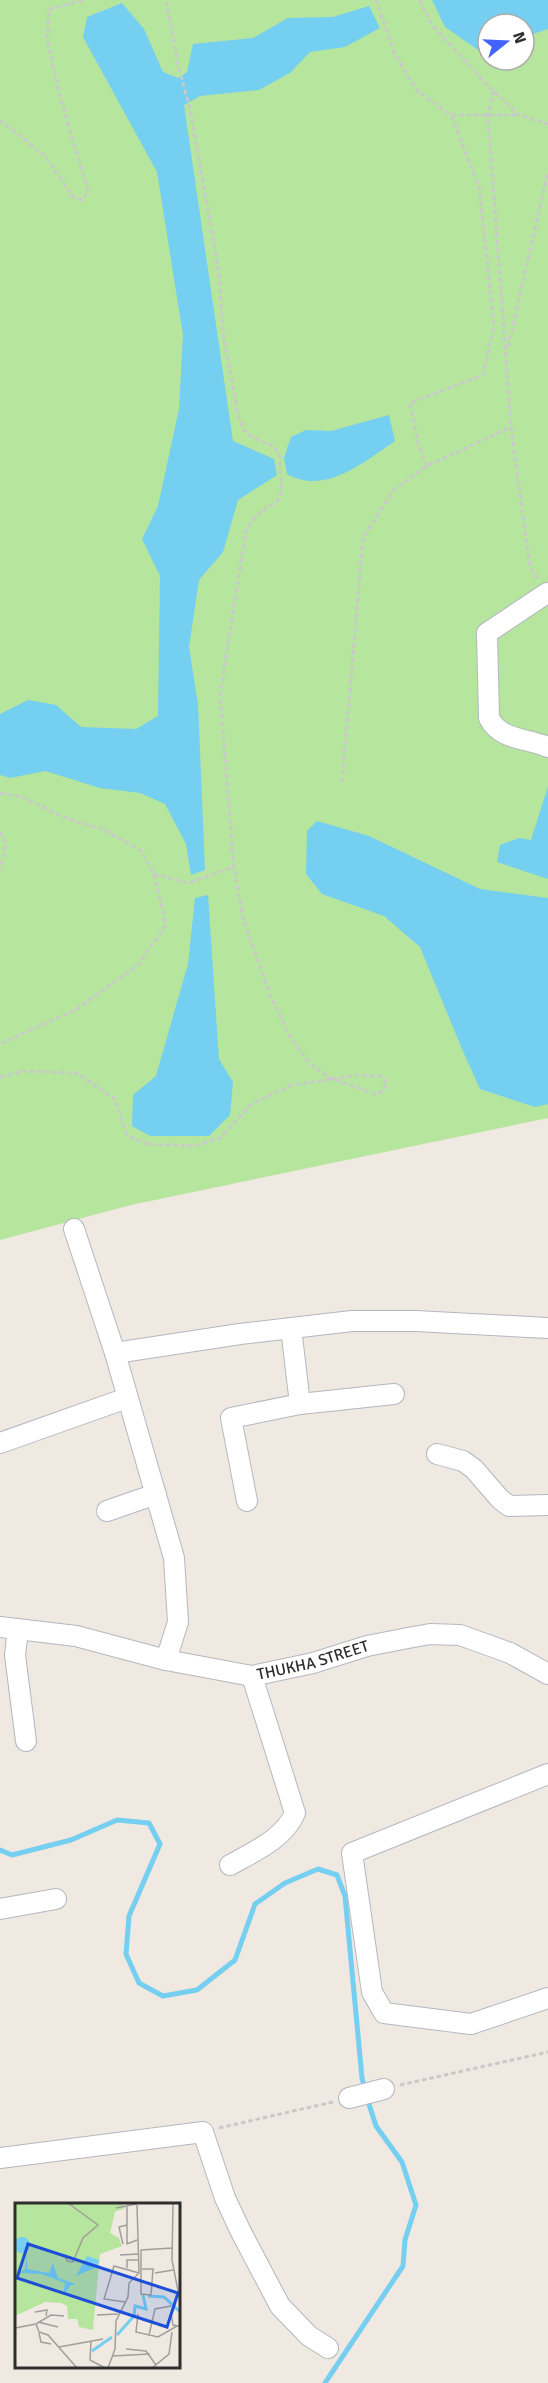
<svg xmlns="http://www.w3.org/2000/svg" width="548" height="2383" font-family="Signika,sans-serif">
  <rect width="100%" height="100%" fill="#efe9e1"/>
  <path fill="#b6e59e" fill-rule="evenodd" d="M0,0h548v1118l-417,87 -131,35zM488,24h36v36h-36z"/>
  <g fill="#75cff0">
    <polygon points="432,0 548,0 548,29 524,37 524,24 488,24 488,49 481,52 445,27"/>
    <polygon points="122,3 144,29 163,72 178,78 187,72 193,44 253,38 288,18 333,17 369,6 380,28 345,47 310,52 290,73 259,90 200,96 184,105 233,441 274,459 277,475 238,500 223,552 199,580 189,647 198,704 205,870 191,875 186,844 165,804 140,793 100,788 45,771 10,778 0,775 0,714 28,700 56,705 81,727 136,729 158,716 160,576 142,539 158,506 179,409 183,335 157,172 83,37 87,17"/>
    <path d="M389,415l6,26c-30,20 -70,55 -108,33l-3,-16 7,-21 15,-7 25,1z"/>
    <polygon points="548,786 548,879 497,862 500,845 519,838 531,840"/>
    <polygon points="317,821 369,836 480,889 548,898 548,1104 535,1107 480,1089 462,1049 420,947 384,916 322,894 306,874 307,831"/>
    <polygon points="208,895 219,1059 233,1082 230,1115 209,1136 150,1136 132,1126 133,1095 156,1076 188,964 195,898"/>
  </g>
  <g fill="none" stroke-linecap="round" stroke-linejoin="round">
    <g stroke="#75cff0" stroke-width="5">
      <polyline points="0,1850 12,1855 71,1840 117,1820 149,1823 160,1844 129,1916 126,1954 139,1983 163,1996 197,1990 235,1960 255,1904 285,1883 318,1869 337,1875 345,1896 362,2078 365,2089"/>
      <polyline points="325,2383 403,2266 405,2240 416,2205 402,2162 376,2126 367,2098"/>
    </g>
    <defs>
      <g id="minor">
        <path d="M547,593l-60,40 2,85c11,22 37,20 59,29"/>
        <polyline points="74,1229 115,1353"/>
        <polyline points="291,1328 300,1404 394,1394"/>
        <polyline points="0,1443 127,1398"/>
        <polyline points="437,1454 463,1461 474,1469 500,1499 509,1506 548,1505"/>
        <polyline points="247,1501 231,1418 300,1404"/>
        <polyline points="107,1511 156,1494"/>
        <path id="s1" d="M0,1627l76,9 90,24 86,16 61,-13 54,-17 41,-8 22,-4 30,1 50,18 38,21"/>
        <polyline points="18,1629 15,1655 26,1741"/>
        <polyline points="166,1660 178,1622 174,1558 115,1353 240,1334 352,1321 416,1321 548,1328"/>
        <polyline points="548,1774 352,1853 372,1992 384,2013 471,2024 548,1998"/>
        <path d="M230,1865c23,-13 54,-26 65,-52l-43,-137"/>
        <polyline points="0,1909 56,1899"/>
        <polyline points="349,2098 384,2089"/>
        <polyline points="0,2158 203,2132 225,2198 241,2232 280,2306 309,2336 328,2348"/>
      </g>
    </defs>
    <use href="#minor" stroke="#b4b7c1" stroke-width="22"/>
    <g stroke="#c9c9c9" stroke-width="3" stroke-dasharray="4.5 3" stroke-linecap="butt">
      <polyline points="376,0 394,52 416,90 451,115 519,115"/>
      <polyline points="419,0 432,25 487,85 519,115 548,124"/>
      <polyline points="493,91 488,115 511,427 530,567 538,579"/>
      <polyline points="0,120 44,155 72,196 82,200 88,191 60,96 47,39 49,9 85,0"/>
      <polyline points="508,347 548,172"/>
      <polyline points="427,466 418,442 410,403 483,375 494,326 479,187 451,115"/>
      <polyline points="342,782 363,538 394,490 427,466 511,427"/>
      <polyline points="0,793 22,797 63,817 104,830 140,850 154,874 166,925 138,965 77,1009 0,1044"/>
      <polyline points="0,832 6,845 0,870"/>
      <polyline points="154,874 188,883 234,867"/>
      <polyline points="0,1077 24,1071 77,1073 115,1099 127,1135 146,1144 195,1146 220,1138 252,1104 292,1085 359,1075 381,1076 387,1083 383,1091 375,1094 330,1078 309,1063 290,1037 269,992 243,918 234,867 220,695 246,530 257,515 277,501 282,492 279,454 273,446 253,438 244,430 239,418 224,340 218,267 190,109 179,69 166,0"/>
      <polyline points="400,2085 548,2052"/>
      <polyline points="219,2128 333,2102"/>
    </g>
    <use href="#minor" stroke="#fff" stroke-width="20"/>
  </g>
  <g text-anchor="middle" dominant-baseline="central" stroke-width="5" stroke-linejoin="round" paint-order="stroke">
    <g font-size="16" fill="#2e2e2e" stroke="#fff">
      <text stroke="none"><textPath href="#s1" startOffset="320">THUKHA STREET</textPath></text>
    </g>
  </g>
  <g transform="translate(15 2203)">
    <rect width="165" height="165" fill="#efe9e1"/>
    <path d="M0,0h107l3,5 -10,4 -5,21 9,5 3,8 -22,8 -7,76 -14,-3 -2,-8h-9l-1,-13 -6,-3 -16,-1 -30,14z" fill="#b6e59e"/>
    <path d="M-1 42a8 8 0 1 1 16 0a8 8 0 1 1-16 0ZM12,52v14l22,4 4,-10 5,15 18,6 -5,1 -8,11 2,-13 -23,-9 -22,-1 5,-4zM72,53l12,4 -2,7 -21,9z" fill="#75cff0"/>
    <path fill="none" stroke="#75cff0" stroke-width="3" d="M133,93l16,1 16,15M102,132l17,-19 1,-10 11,3 -3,-14M77,148l20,-14"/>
    <path fill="none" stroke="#a29e99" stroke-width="1.5" d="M158,0l-1,57 8,41M112,4v37l10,-4M101,5l20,-4M108,41l-4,-17 8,-2M105,52l18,-1M50,53l2,5 6,1 10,-24 15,-13 -30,-22M112,65v-8h12M127,66h11l-2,26 -10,-1v-44l31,-2M140,70l18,-3M110,99l-21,-3 10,-33 25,7M20,109l12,-2 -1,6M156,110l2,12 6,1M123,111l-2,18 22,5 19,-11M82,112l21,-1M23,119l20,5M21,121l3,8 9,3 29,33M0,125l21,-4 15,-9 13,1M24,130l2,9 10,2M134,132l6,-26 16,-3M76,138l-1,19 15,8M44,144l44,-8M111,146l20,2 10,14M97,153l38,-2M93,165l7,-19 1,-28 12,-24 1,-14 10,-10 -2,-68M137,165l17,-14 3,-22"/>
    <path fill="#1d4ed8" fill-opacity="0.15" stroke="#1d4ed8" stroke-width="3" d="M13,41l150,49 -11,34 -150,-49z"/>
    <rect width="165" height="165" fill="none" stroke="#2e2e2e" stroke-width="3"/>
  </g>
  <g transform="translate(506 42) rotate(72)"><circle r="28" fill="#ffffff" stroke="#ababab" stroke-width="1.5"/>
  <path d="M0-4.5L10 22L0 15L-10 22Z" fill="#4264fb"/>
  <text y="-9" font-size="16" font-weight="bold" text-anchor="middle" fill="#2e2e2e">N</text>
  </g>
</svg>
